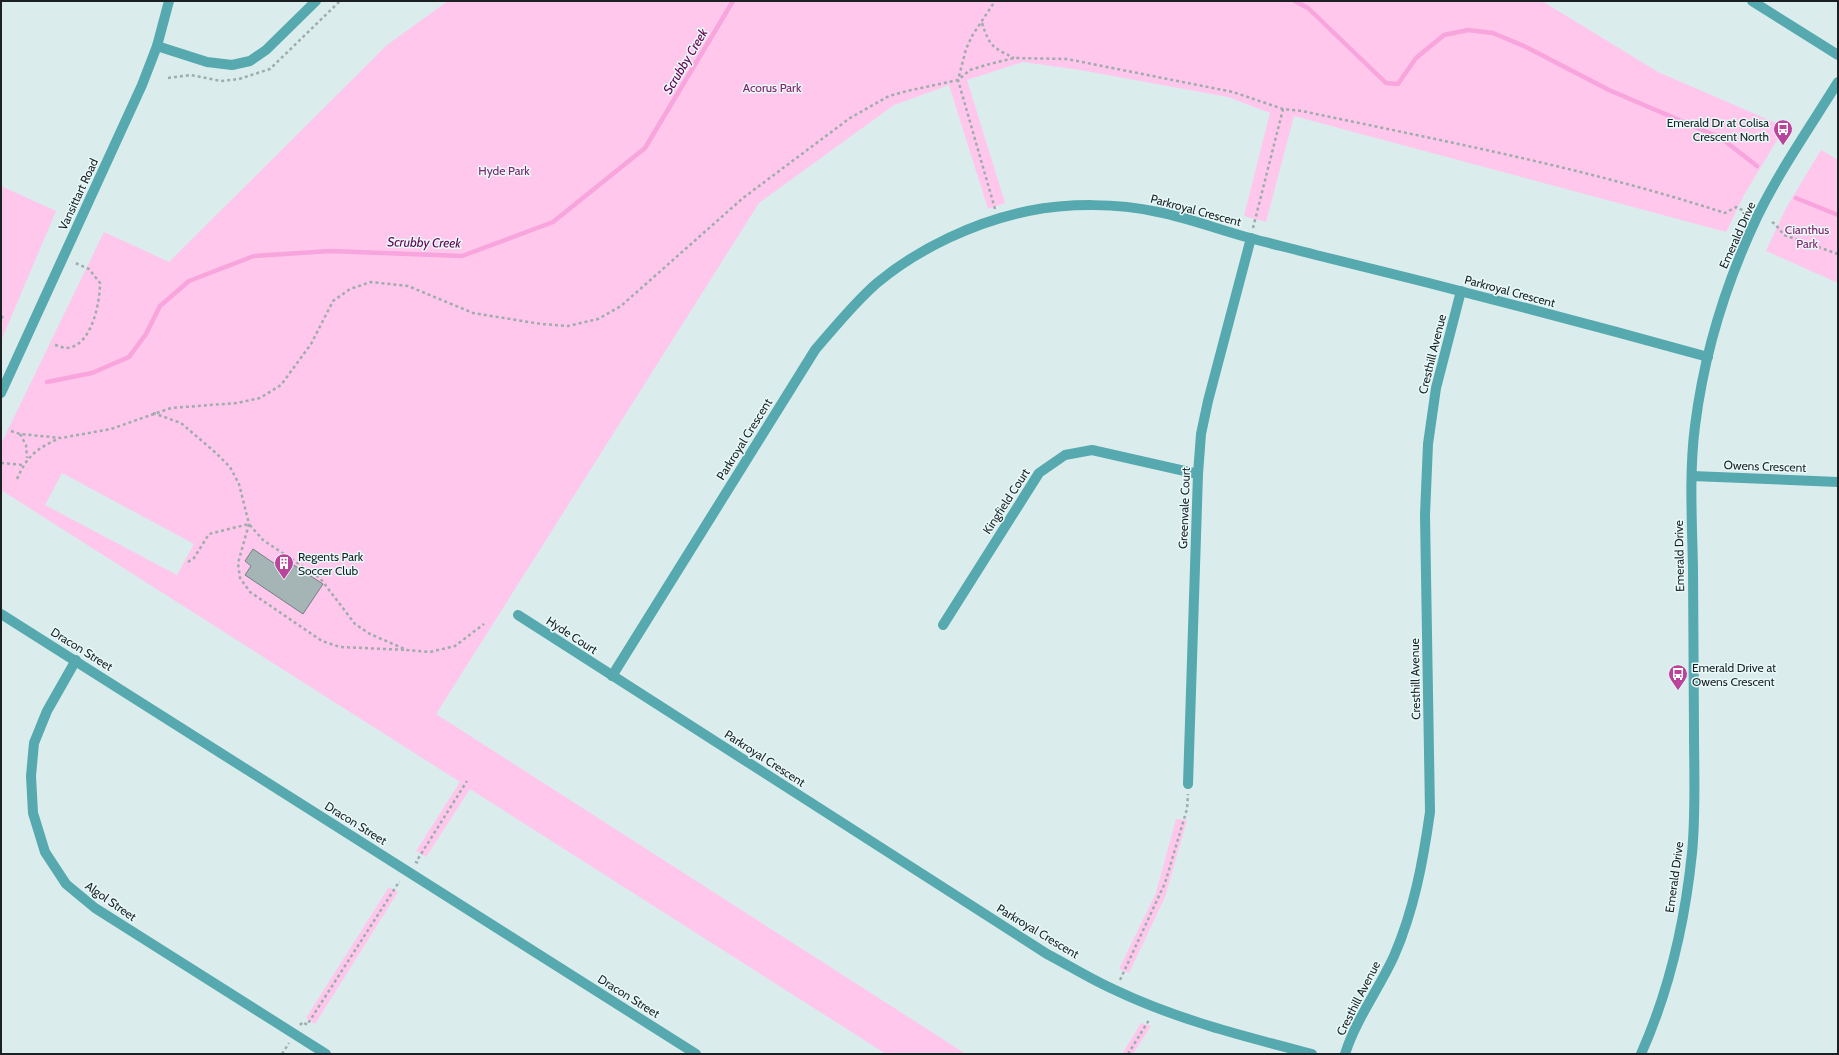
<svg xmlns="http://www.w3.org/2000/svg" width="1839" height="1055" font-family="Cabin,sans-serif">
  <rect width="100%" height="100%" fill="#dbeced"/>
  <g fill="#fec7eb" fill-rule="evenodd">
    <path d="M448,1h1094l116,71 127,55 -41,68 -18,37 -432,-116 -28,106 -22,-6 26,-103 -42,-16 -148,-27 -57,-8 -56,18 38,123 -17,6 -39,-124 -55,20 -135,98 -323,511 530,340h-80l-416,-265 -44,68 -10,-6 44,-69 -459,-292v-46l103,-212 65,30 218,-217zM62,473l132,71 -17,31 -132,-70zM253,549l28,19 6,-8 35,24 -20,29 -57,-38 6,-9 -6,-5z"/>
    <polygon points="1821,150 1838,160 1838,283 1766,251 1786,208"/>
    <polygon points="1,186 56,211 1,341"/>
    <polygon points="1176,819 1187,820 1165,897 1129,973 1119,969 1156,893"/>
    <polygon points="389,887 398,892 315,1024 306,1018"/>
    <polygon points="1141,1023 1151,1026 1133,1054 1122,1054"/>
  </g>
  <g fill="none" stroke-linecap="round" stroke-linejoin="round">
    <g stroke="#f8a4dd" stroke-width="4.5">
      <polyline points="1295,1 1308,8 1386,83 1398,84 1416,58 1444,35 1468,30 1493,33 1526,47 1609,90 1721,138 1757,166"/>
      <polyline points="1796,198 1838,215"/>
      <polyline points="47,382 92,373 129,357 146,334 160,306 189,281 254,256 330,251 462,256 553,222 645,148 733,1"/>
    </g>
  </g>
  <polygon fill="#a5b5b5" stroke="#718181" points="253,549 281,568 286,560 323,584 303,614 245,575 251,566 245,561"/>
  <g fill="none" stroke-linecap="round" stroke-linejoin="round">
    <g stroke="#9facad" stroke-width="2.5" stroke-dasharray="3 3" stroke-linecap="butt">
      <path d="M982,23c8,24 10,24 32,35"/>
      <polyline points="168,78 191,75 221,81 239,79 270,69 340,1"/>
      <polyline points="995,209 958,80 966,49 972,36 995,1"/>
      <polyline points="1772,222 1775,224 1784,235 1838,254"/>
      <polyline points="1253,228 1283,109"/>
      <polyline points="1,316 3,318"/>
      <path d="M55,345c4,1 8,3 12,3 25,-2 33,-46 33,-65l-11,-14 -16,-7"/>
      <polyline points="153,413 181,423 216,453 230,467 239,484 249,524 238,563 240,578 250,592 322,641 340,647 407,650"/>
      <path d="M11,431l9,3 41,4 50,-9 60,-21 66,-5 23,-5 21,-13 30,-41 22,-43 17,-12 21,-7 37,4 65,27 68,11 27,2 30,-7 23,-13 122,-108 107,-80 39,-22 18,-5 51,-11 12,-10 16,-5 28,-7 53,1 166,33 50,17 19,2c141,30 285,57 423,102l11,-6 10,5"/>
      <polyline points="20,434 26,445 27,458"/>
      <polyline points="1,463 23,465"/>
      <path d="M17,479c10,-23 19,-30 41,-40"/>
      <polyline points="188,562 194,558 209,534 249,524 263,540 320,578 355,624 370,634 407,650 430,652 455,646 484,624"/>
      <polyline points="418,863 416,862 467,781"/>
      <polyline points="1120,980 1165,883 1187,809 1188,794"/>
      <polyline points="300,1025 303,1022 307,1025 399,882 400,882"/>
      <polyline points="282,1054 289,1043"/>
      <polyline points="1128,1054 1149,1020"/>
    </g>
    <g stroke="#56a9ae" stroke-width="10">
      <polyline points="1752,1 1838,55"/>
      <polyline points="157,46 207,62 232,65 250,61 266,50 316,1"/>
      <polyline points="1692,476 1838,482"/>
      <polyline points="1,614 696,1054"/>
      <path d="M518,615l529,339c23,12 45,26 68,36 63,30 131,47 197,64"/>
      <polyline points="943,625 1039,473 1065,455 1092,450 1198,474"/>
      <polyline points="76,660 47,711 34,743 31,776 33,813 45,852 66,884 95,908 326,1054"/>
      <path d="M612,676l203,-326c20,-23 39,-47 62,-67 42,-35 98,-61 151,-72 41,-8 89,-8 130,1 31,6 62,18 92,26 22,6 44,11 66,17 131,32 262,66 392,102"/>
      <polyline points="1188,784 1198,474 1201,434 1208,401 1251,238"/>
      <path d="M1345,1054c11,-35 34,-65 49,-98 20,-46 29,-94 36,-144l-5,-297 3,-71 8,-56 25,-97"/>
    </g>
    <g stroke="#56a9ae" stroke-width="10">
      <polyline points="1,393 142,85 157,46 169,1"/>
      <path d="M1641,1054c28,-63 44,-132 51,-201 4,-40 2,-82 2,-122 0,-54 -1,-109 -1,-163 -1,-47 -4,-95 2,-142 9,-72 31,-143 62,-209 23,-47 53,-90 81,-135"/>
    </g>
  </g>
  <defs>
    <symbol id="bus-pin" viewBox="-11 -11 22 30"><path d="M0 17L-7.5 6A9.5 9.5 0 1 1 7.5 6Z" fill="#ba449b" stroke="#e8f9fa"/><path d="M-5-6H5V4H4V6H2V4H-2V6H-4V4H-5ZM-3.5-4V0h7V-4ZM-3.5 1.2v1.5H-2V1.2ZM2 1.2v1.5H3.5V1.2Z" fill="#fff"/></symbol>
    <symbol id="building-pin" viewBox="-11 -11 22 30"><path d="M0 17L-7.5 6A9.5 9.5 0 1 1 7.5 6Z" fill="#ba449b" stroke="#e8f9fa"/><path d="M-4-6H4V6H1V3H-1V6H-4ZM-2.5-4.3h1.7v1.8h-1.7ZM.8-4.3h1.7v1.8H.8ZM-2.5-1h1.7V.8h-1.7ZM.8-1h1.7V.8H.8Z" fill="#fff"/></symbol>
  </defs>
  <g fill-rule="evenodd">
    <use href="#bus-pin" x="1772" y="118" width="22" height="30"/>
    <use href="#building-pin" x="273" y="552" width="22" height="30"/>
    <use href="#bus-pin" x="1667" y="663" width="22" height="30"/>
  </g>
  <g text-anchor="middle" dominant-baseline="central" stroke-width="3" stroke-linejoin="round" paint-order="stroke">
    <g font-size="12" fill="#82236b" stroke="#e8f9fa">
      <text x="772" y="87">Acorus Park</text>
      <text x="504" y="170">Hyde Park</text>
      <text x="1807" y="229">Cianthus<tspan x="1807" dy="14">Park</tspan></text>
    </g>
    <g font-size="12" fill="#1b2122" stroke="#e8f9fa" text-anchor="start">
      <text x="1769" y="122" text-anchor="end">Emerald Dr at Colisa<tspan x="1769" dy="14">Crescent North</tspan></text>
      <text x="298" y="556">Regents Park<tspan x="298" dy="14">Soccer Club</tspan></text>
      <text x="1692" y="667">Emerald Drive at<tspan x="1692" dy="14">Owens Crescent</tspan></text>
    </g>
    <g font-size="12" fill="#1b2122" stroke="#e8f9fa">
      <text transform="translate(78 194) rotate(-65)">Vansittart Road</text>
      <text transform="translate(1196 210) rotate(15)">Parkroyal Crescent</text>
      <text transform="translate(1737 235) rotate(-66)">Emerald Drive</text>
      <text transform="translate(1510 291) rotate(15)">Parkroyal Crescent</text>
      <text transform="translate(1432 354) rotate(-76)">Cresthill Avenue</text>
      <text transform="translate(744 439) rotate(-58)">Parkroyal Crescent</text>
      <text transform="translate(1765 466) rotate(2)">Owens Crescent</text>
      <text transform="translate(1006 501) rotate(-57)">Kingfield Court</text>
      <text transform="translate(1184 508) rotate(-88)">Greenvale Court</text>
      <text transform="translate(1679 556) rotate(-91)">Emerald Drive</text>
      <text transform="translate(572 635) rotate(33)">Hyde Court</text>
      <text transform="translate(82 649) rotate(32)">Dracon Street</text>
      <text transform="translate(1415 679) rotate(-91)">Cresthill Avenue</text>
      <text transform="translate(765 758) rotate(33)">Parkroyal Crescent</text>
      <text transform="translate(356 823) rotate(32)">Dracon Street</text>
      <text transform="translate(1674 877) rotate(-82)">Emerald Drive</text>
      <text transform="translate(111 901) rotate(35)">Algol Street</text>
      <text transform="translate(1038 931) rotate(31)">Parkroyal Crescent</text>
      <text transform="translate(629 996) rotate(32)">Dracon Street</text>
      <text transform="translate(1358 998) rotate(-63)">Cresthill Avenue</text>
    </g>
    <g font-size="13" font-style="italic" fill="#670053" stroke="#e8f9fa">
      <text transform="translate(685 61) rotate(-59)">Scrubby Creek</text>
      <text transform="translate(424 242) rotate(1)">Scrubby Creek</text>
    </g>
  </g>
  <rect width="1839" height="1055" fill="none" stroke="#1b2122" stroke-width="4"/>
</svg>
